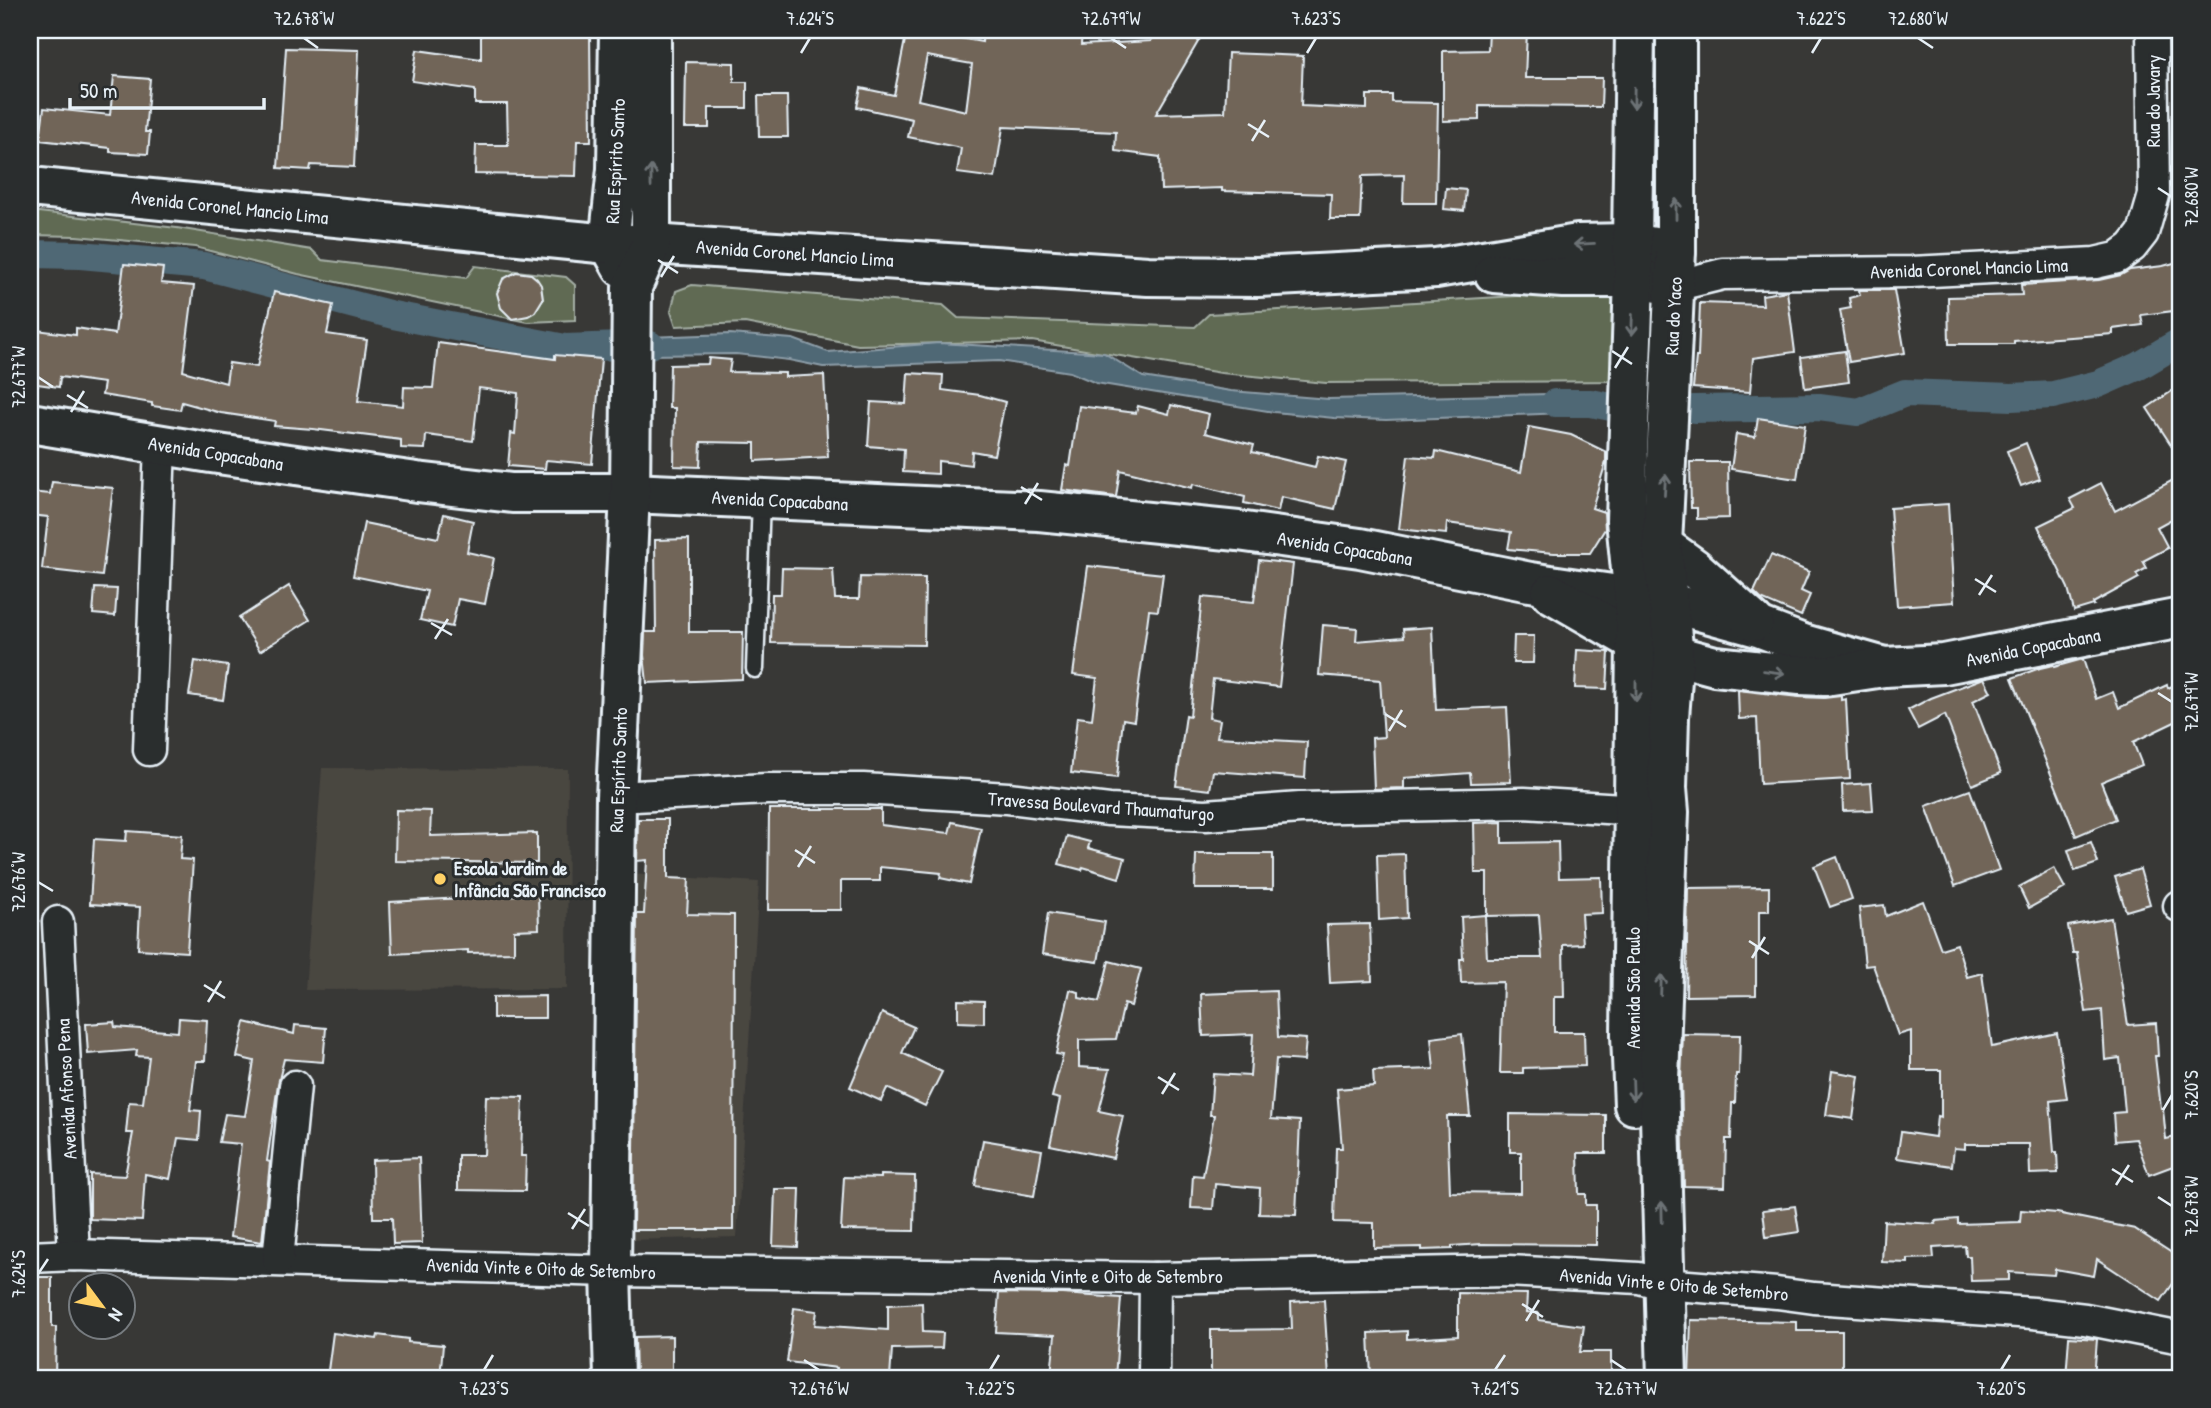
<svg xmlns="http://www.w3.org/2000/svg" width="2211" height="1408" font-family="'Patrick Hand',sans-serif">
  <rect width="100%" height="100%" fill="#383836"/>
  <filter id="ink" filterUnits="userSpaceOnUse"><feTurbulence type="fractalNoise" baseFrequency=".0143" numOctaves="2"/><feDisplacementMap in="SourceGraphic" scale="14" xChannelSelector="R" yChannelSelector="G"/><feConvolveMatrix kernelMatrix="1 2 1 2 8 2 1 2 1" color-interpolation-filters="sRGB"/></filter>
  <g filter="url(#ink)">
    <g fill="#494640">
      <polygon points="322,768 568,769 567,989 305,990"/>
      <polygon points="629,874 759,882 737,1237 627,1240"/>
    </g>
    <g fill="#616b52" stroke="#a4aea5" stroke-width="2">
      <polygon points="30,211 177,228 312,250 322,260 466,278 475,266 566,277 575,285 575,320 528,322 298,274 195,247 76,236 30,235"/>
      <polygon points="692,285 943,305 958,318 1195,327 1209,314 1621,290 1623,381 1326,383 1221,373 1032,341 858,345 745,323 676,326 671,311 676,291"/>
    </g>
    <polygon fill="#506774" stroke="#8d9ea9" stroke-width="2" points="730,334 793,339 828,352 939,343 1104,353 1143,377 1231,391 1329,399 1591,393 1589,412 1386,420 1334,418 1274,412 1096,383 1070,372 999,361 823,367 789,360 736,354 647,355 647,337"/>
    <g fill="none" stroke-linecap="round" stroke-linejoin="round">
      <g stroke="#506774" stroke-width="28">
        <polyline points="30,254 80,255 204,266 393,315 565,348 650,345"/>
        <polyline points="1555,403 1591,403 1611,407"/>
        <polyline points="1694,409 1819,407 1858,412 1905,393 2012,397 2053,395 2098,384 2139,366 2181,341"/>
      </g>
    </g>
    <g fill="#716558" stroke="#e8f1f8" stroke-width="2" fill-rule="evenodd">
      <polygon points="481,30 590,30 591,141 577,141 576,176 475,174 476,145 508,145 507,104 475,104 475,90 412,81 417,50 481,59"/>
      <path d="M907,30h11l64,12 1,-12 99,1 -1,14 70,-4 6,-11h48l-49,84 69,-2 3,-59 75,3 -2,50 66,3v-14h25v7l46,1 -2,100h-33l1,-28 -42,1 -2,43h-30l1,-25 -109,-3v-3l-61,2 -1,-33 -45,-6 1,-19 -113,-5 -8,51 -38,-5 4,-25 -53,-11 4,-18 -55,-12 4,-19 33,7zM927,56l45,8 -6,47 -48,-11z"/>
      <polygon points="1489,30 1527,30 1525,78 1602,78 1601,107 1479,106 1479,120 1443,121 1443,51 1488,50"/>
      <polygon points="286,48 359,50 354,167 311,165 310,170 278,168"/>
      <polygon points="686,62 734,63 734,82 747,82 747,108 709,108 709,128 685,128"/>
      <polygon points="114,76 150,79 145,132 150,132 148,154 110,152 110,148 40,140 44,108 110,115"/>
      <polygon points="758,96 787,96 788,137 759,137"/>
      <polygon points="1446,188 1466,190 1464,211 1444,209"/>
      <polygon points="2181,261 2181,310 2141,315 2143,325 2113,329 2113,334 2014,341 2014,344 1949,344 1948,297 2022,295 2021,285 2099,280 2121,275 2130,270 2163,266"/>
      <polygon points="124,264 163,268 161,283 194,286 183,371 226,383 229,363 257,367 274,292 333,305 327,334 367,340 358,401 403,406 404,387 433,388 438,343 555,359 555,355 601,359 592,464 546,460 545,469 508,466 511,433 515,434 518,393 479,388 473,441 426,435 425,449 401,448 401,440 313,429 274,426 275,421 221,413 182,402 180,410 152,406 152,403 102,395 104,383 60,377 59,387 30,383 37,330 76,335 76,328 115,334"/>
      <polygon points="516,272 531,274 537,279 541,285 543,299 535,312 528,316 512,319 501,308 497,293 503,279"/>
      <polygon points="1859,290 1894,290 1905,353 1849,362 1840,310 1851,308 1849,298 1860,295"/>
      <polygon points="1787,291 1795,352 1753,358 1750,392 1693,388 1696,357 1698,357 1700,303 1763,305 1762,295"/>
      <polygon points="1845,351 1849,382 1805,388 1801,357"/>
      <polygon points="709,358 731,360 729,372 785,373 785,377 824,375 828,457 755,461 755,443 701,442 700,467 674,466 675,408 669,408 670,365 708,364"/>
      <polygon points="908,373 943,375 942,390 980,395 1005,402 994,455 972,451 971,465 938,461 938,474 903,472 904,449 868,446 871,402 906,404"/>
      <polygon points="2181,385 2181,460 2147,408"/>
      <polygon points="1171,405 1209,414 1205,433 1254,445 1252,452 1315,467 1318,456 1346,462 1335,509 1281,497 1278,511 1244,503 1245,497 1193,484 1192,488 1120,470 1116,497 1062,490 1066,465 1070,466 1079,406 1136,413 1138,406 1169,414"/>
      <polygon points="1758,418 1805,425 1797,479 1731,469 1736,434 1755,437"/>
      <polygon points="1529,427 1571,435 1606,452 1606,462 1592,508 1604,512 1605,529 1590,553 1554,553 1508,549 1511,532 1447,523 1446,534 1399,529 1408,456 1435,458 1436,451 1521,472"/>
      <polygon points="2026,443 2040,479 2021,486 2007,451"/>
      <polygon points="1690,462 1728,462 1729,518 1697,519 1697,508 1691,508"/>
      <polygon points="2175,479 2181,491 2181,514 2157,527 2168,548 2143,561 2147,568 2136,574 2139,578 2093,603 2094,605 2074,611 2068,588 2038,526 2075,508 2070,499 2101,483 2115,511"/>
      <polygon points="52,482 113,488 102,576 42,569 48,517 30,515 30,492 50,494"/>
      <polygon points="1948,504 1954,602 1897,606 1890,508"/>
      <polygon points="444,514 473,521 467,552 494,558 485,604 458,599 452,627 420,620 427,591 353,576 364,523 438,538"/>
      <polygon points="689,539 689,632 743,632 742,679 647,683 644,655 645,632 656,632 655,540"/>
      <polygon points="1771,555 1809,572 1801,591 1810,595 1801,616 1761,599 1754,592"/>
      <polygon points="1259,560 1293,564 1279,687 1213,679 1209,718 1220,720 1217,737 1307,742 1305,778 1213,771 1210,790 1176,786 1186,715 1190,716 1202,597 1254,602"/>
      <polygon points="1088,566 1163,574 1158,611 1149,610 1134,721 1123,719 1117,778 1071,773 1077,717 1092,719 1097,678 1073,675"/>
      <polygon points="782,568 833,569 835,599 859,599 860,577 925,578 924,645 771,643 772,594 781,594"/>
      <polygon points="289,586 310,620 260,651 239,618"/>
      <polygon points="95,588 117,589 115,616 93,614"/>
      <polygon points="1323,625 1357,628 1356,641 1404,637 1403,629 1432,627 1436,710 1507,707 1511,782 1471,783 1470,773 1404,778 1404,788 1374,789 1372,738 1384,737 1380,680 1319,675"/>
      <polygon points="1514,636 1534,636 1533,663 1513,663"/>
      <polygon points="1577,650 1609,652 1607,689 1575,688"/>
      <polygon points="2083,659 2096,699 2113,692 2119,708 2167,685 2168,688 2181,682 2181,719 2133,742 2142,765 2101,782 2116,819 2076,836 2012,678 2040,668 2053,665 2054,667"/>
      <polygon points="195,661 228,666 223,700 189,695"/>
      <polygon points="1984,678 1991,692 1973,701 2001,773 1972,785 1945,715 1918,729 1908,710 1931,698"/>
      <polygon points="1738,690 1799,697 1824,698 1841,696 1841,700 1846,699 1850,779 1760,784 1757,718 1739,719"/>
      <polygon points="1871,783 1873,810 1843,811 1842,785"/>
      <polygon points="1970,790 1999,870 1955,886 1926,806"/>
      <polygon points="769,809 881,809 881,825 949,833 952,822 981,828 969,884 940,878 941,873 880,867 880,881 841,881 841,910 768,910"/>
      <polygon points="396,810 431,811 430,836 537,833 537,863 395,861"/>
      <polygon points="638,819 668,819 668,878 689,879 687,914 734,915 733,1230 633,1230 637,914 644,914 647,860 637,861"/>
      <polygon points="1502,822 1502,843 1558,842 1559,878 1601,877 1602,913 1581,914 1583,944 1563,945 1564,997 1554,997 1554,1032 1584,1032 1585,1066 1523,1068 1523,1073 1500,1073 1503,982 1461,983 1460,959 1463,959 1461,917 1485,915 1487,958 1542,958 1539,915 1487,916 1487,873 1475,873 1474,823"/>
      <polygon points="127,831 182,835 180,859 193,860 187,952 138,949 140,907 90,904 94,839 126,841"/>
      <polygon points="1067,836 1090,842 1088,848 1125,858 1119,878 1083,867 1082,870 1059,864"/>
      <polygon points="2091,842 2098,863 2075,871 2068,850"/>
      <polygon points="1196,854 1273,854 1273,889 1195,889"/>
      <polygon points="1405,854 1407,918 1379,920 1377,855"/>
      <polygon points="1837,857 1852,899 1830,907 1814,866"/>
      <polygon points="2054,868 2065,888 2029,908 2019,887"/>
      <polygon points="2140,869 2150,904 2126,911 2115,877"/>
      <polygon points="1769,887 1769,911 1759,911 1759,950 1756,950 1756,995 1686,996 1688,888"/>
      <polygon points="538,894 539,929 514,930 514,952 468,953 468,950 392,954 390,902"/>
      <polygon points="1923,901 1941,949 1957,944 1967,977 1982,973 1992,1047 2057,1033 2067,1099 2050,1101 2054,1152 2057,1152 2058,1173 2030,1174 2029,1144 1965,1144 1965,1149 1954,1148 1952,1166 1897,1158 1901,1132 1935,1137 1937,1116 1941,1117 1941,1070 1911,1070 1911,1031 1898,1035 1873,965 1865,966 1859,908 1884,905 1886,916"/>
      <polygon points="1048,913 1105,922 1098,962 1042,954"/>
      <polygon points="2111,918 2128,1025 2156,1023 2158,1056 2155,1056 2161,1108 2163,1108 2166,1139 2181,1136 2181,1163 2149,1175 2136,1139 2115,1141 2113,1113 2125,1112 2120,1058 2105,1060 2102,1010 2086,1012 2077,953 2073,953 2068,926"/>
      <polygon points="1370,924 1372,981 1330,983 1327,925"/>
      <polygon points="1109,961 1141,969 1131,1006 1124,1004 1116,1039 1079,1040 1079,1067 1110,1069 1099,1111 1123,1116 1113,1158 1050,1145 1060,1099 1052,1097 1063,1055 1056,1054 1070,990 1079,992 1079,998 1099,1002"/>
      <polygon points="1276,991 1278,1037 1306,1039 1304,1061 1276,1059 1271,1119 1300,1121 1296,1215 1259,1214 1260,1188 1215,1184 1213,1209 1191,1208 1193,1175 1203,1176 1214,1115 1210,1115 1213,1074 1250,1076 1253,1034 1203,1036 1201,994"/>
      <polygon points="545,996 545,1018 493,1018 493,997"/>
      <polygon points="958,1000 984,1001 984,1023 958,1022"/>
      <polygon points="882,1013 914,1027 902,1053 942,1072 925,1106 887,1088 881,1101 850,1087"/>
      <polygon points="179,1018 207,1020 205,1061 196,1061 190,1110 201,1111 199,1140 178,1138 170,1179 145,1174 142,1221 90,1219 90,1174 125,1176 133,1133 126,1133 129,1102 143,1103 149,1057 136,1056 137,1050 88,1054 86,1024 114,1022 115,1027 178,1032"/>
      <polygon points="245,1022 294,1034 295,1025 326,1028 323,1062 284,1059 278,1084 267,1161 270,1162 262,1242 230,1237 241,1144 219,1142 225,1114 245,1116 254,1061 237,1057"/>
      <polygon points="1462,1034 1470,1116 1447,1116 1450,1192 1521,1193 1521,1152 1510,1152 1510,1114 1606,1115 1606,1153 1578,1153 1579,1194 1586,1194 1586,1205 1596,1205 1596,1245 1482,1244 1452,1246 1452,1249 1422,1250 1422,1247 1374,1248 1374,1223 1334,1222 1336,1148 1342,1148 1337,1089 1374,1086 1373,1071 1434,1069 1431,1038"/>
      <polygon points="1683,1034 1740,1035 1739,1074 1736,1074 1735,1103 1732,1103 1731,1139 1726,1139 1725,1187 1684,1186 1681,1079"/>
      <polygon points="1832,1071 1859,1076 1853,1119 1826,1115"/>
      <polygon points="486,1096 523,1097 521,1156 526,1156 525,1191 458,1190 458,1155 484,1155"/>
      <polygon points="983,1140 1042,1150 1034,1196 975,1186"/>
      <polygon points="419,1158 422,1243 393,1244 392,1218 373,1218 372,1160"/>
      <polygon points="881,1175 915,1176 914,1231 841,1230 844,1177 881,1178"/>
      <polygon points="775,1189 800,1189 798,1247 773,1246"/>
      <polygon points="1795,1206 1799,1232 1766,1237 1763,1210"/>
      <polygon points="2021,1210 2057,1213 2135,1229 2181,1259 2181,1272 2161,1301 2097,1259 2094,1276 2055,1269 2054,1275 2009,1272 2009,1280 1971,1281 1970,1256 1966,1256 1965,1246 1933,1248 1934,1258 1908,1259 1908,1263 1882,1262 1884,1221 1936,1224 1935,1221 1958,1219 1958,1224 2020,1222"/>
      <polygon points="30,1277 52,1277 52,1327 56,1327 55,1378 30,1378"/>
      <polygon points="999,1293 1062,1294 1121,1298 1115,1378 1051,1375 1055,1335 996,1332"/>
      <polygon points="1458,1293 1527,1294 1526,1312 1539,1313 1539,1320 1584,1326 1580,1352 1611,1352 1611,1378 1371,1378 1369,1333 1407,1331 1407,1339 1458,1336"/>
      <polygon points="1324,1300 1329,1378 1211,1378 1211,1330 1292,1329 1291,1302"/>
      <polygon points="922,1303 923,1332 943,1333 942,1348 892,1349 890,1378 836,1378 837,1368 787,1362 794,1308 817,1311 815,1325 888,1330 888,1305"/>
      <polygon points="1691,1320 1797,1322 1797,1331 1842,1331 1842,1378 1689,1378"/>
      <polygon points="333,1333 377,1339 378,1335 408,1339 408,1342 443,1345 440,1378 403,1375 403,1378 327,1378"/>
      <polygon points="672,1336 672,1378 636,1378 635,1337"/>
      <polygon points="2069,1337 2097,1339 2094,1378 2066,1378"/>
    </g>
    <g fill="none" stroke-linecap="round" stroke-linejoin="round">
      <defs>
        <polyline id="lane" points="755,669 761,499"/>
        <g id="street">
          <polyline points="1674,286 1723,274 1911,272 2095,263 2117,258 2132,247 2143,233 2154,195 2152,30"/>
          <polyline points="149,750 160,444"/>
          <polyline points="616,797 767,789 863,789 1008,798 1109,810 1206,815 1300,808 1524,803 1655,811"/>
          <polyline points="2179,906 2181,905"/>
          <polyline points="58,922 74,1255"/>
          <polyline points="30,1257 74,1255 611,1271 1155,1278 1508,1271 1639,1278 1663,1284 1777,1293 1814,1298 2033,1313 2085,1319 2181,1338"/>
          <polyline points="278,1260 295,1086"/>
          <polyline points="1154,1378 1155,1278"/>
        </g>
        <g id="secondary">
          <polyline points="619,30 617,169 609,244 622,267"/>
          <polyline points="30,187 609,244 651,244 1148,276 1258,277 1436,268 1578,244 1632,243 1676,251"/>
          <polyline points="1494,273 1563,278 1634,278 1657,283"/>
          <polyline points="30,423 211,453 417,482 512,493 630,493 1039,511 1238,531 1360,548 1530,582 1667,602 1761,628 1803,644 1884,667"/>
          <polyline points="1662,545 1694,568 1754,622"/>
          <polyline points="1551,593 1636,642 1674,655 1715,666 1800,675 1825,676 1884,667 1944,664 2181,618"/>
          <polyline points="1634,1105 1631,1035 1636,642 1634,599 1626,520 1634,278 1632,243 1635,30"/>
          <polyline points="614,1378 611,1271 616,797 630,493 632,287 651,244 651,30"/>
          <polyline points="1667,1378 1659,1079 1669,812 1667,788 1669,717 1674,655 1662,545 1676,251 1676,30"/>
        </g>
      </defs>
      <use href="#lane" stroke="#e8f1f8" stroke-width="21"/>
      <use href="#street" stroke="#e8f1f8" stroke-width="35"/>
      <use href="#secondary" stroke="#e8f1f8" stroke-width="44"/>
      <use href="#lane" stroke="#2a2d2e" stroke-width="16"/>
      <use href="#street" stroke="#2a2d2e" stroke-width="30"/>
      <use href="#secondary" stroke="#2a2d2e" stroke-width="38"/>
    </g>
    <defs><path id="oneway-shaft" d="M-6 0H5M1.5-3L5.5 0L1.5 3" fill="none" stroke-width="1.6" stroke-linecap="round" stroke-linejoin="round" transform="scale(1.75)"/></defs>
    <g stroke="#6c7275">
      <use href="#oneway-shaft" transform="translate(1634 98) rotate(91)"/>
      <use href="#oneway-shaft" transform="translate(651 176) rotate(-90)"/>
      <use href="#oneway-shaft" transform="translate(1676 209) rotate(-90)"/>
      <use href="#oneway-shaft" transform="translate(1584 244) rotate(177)"/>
      <use href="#oneway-shaft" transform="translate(1632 325) rotate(92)"/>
      <use href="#oneway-shaft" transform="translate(1665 485) rotate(-87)"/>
      <use href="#oneway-shaft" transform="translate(1774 672) rotate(7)"/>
      <use href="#oneway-shaft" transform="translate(1636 691) rotate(90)"/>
      <use href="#oneway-shaft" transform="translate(1661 985) rotate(-88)"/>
      <use href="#oneway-shaft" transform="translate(1633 1090) rotate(88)"/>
      <use href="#oneway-shaft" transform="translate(1662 1212) rotate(-91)"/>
    </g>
  </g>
  <path fill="none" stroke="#e8f1f8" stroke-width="2.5" d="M304,38l14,10M1111,38l15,10M1918,38l15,10M801,53l9,-15M1307,53l9,-15M1812,53l9,-15M1248,124l21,13M1252,141l13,-21M2158,188l14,9M658,260l20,13M661,277l13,-21M1612,351l20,13M1615,368l13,-21M38,377l15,10M67,395l21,13M71,412l13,-21M1021,487l21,13M1025,504l13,-21M1975,579l21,13M1979,595l13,-20M431,623l21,12M435,639l13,-20M2158,693l14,9M1385,714l21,13M1389,731l13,-21M795,850l20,13M798,867l13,-21M38,882l15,9M1749,941l20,13M1752,958l13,-21M204,985l21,13M208,1002l13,-21M1158,1077l21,13M1162,1094l13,-21M2163,1110l9,-15M2112,1169l21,13M2116,1185l13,-20M2158,1197l14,9M568,1213l21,13M572,1229l13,-20M38,1274l10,-15M1522,1304l21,13M1526,1321l13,-21M804,1360l15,10M1611,1360l15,10M484,1370l9,-15M990,1370l9,-15M1495,1370l10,-15M2001,1370l9,-15"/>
  <circle fill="#ffd166" stroke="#2a2d2e" stroke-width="2.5" cx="440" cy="879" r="7"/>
  <g text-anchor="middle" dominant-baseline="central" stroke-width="6" stroke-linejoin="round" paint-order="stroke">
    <g font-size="19" fill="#e8f1f8" stroke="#2a2d2e">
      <text transform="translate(2153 101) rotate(-90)">Rua do Javary</text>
      <text transform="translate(615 161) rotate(-87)">Rua Espírito Santo</text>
      <text transform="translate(230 207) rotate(6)">Avenida Coronel Mancio Lima</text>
      <text transform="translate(795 253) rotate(4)">Avenida Coronel Mancio Lima</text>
      <text transform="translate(1969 268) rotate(-2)">Avenida Coronel Mancio Lima</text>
      <text transform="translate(1673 316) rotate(-87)">Rua do Yaco</text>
      <text transform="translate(216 453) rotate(9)">Avenida Copacabana</text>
      <text transform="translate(780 500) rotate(3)">Avenida Copacabana</text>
      <text transform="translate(1345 548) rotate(9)">Avenida Copacabana</text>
      <text transform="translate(2033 647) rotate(-11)">Avenida Copacabana</text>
      <text transform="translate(618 770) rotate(-88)">Rua Espírito Santo</text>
      <text transform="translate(1101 806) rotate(4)">Travessa Boulevard Thaumaturgo</text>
      <text transform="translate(1633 988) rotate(-90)">Avenida São Paulo</text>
      <text transform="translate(66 1089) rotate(-93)">Avenida Afonso Pena</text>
      <text transform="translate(541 1268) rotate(2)">Avenida Vinte e Oito de Setembro</text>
      <text x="1108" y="1276">Avenida Vinte e Oito de Setembro</text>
      <text transform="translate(1674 1284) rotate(5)">Avenida Vinte e Oito de Setembro</text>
    </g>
    <g font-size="19" font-weight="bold" fill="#e8f1f8" stroke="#2a2d2e" text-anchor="start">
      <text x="454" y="868">Escola Jardim de<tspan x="454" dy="22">Infância São Francisco</tspan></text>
    </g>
  </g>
  <rect width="2211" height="1408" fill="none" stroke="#2a2d2e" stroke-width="77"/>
  <g transform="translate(102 1306) rotate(122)"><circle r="33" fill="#2a2d2e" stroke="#767b7f" stroke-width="2"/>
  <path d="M0-5L12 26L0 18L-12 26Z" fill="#ffd166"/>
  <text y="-10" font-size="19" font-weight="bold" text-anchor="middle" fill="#e8f1f8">N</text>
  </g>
  <path d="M70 98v10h194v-10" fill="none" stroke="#e8f1f8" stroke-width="3.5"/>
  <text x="80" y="98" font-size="21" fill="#e8f1f8" stroke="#2a2d2e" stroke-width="5" paint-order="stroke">50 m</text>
  <rect x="38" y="38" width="2134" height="1332" fill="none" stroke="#e8f1f8" stroke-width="2.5"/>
  <g font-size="18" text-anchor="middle" fill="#e8f1f8">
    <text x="304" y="25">72.678°W</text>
    <text x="810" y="25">7.624°S</text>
    <text x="1111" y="25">72.679°W</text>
    <text x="1316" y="25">7.623°S</text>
    <text x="1821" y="25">7.622°S</text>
    <text x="1918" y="25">72.680°W</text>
    <text transform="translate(2192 197) rotate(-90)" y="6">72.680°W</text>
    <text transform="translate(19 377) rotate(-90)" y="6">72.677°W</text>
    <text transform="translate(2192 702) rotate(-90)" y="6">72.679°W</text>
    <text transform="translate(19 882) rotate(-90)" y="6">72.676°W</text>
    <text transform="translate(2192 1095) rotate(-90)" y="6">7.620°S</text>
    <text transform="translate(2192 1206) rotate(-90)" y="6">72.678°W</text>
    <text transform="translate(19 1274) rotate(-90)" y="6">7.624°S</text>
    <text x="484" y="1395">7.623°S</text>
    <text x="819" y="1395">72.676°W</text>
    <text x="990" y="1395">7.622°S</text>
    <text x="1495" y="1395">7.621°S</text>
    <text x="1626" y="1395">72.677°W</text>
    <text x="2001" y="1395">7.620°S</text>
  </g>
</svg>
